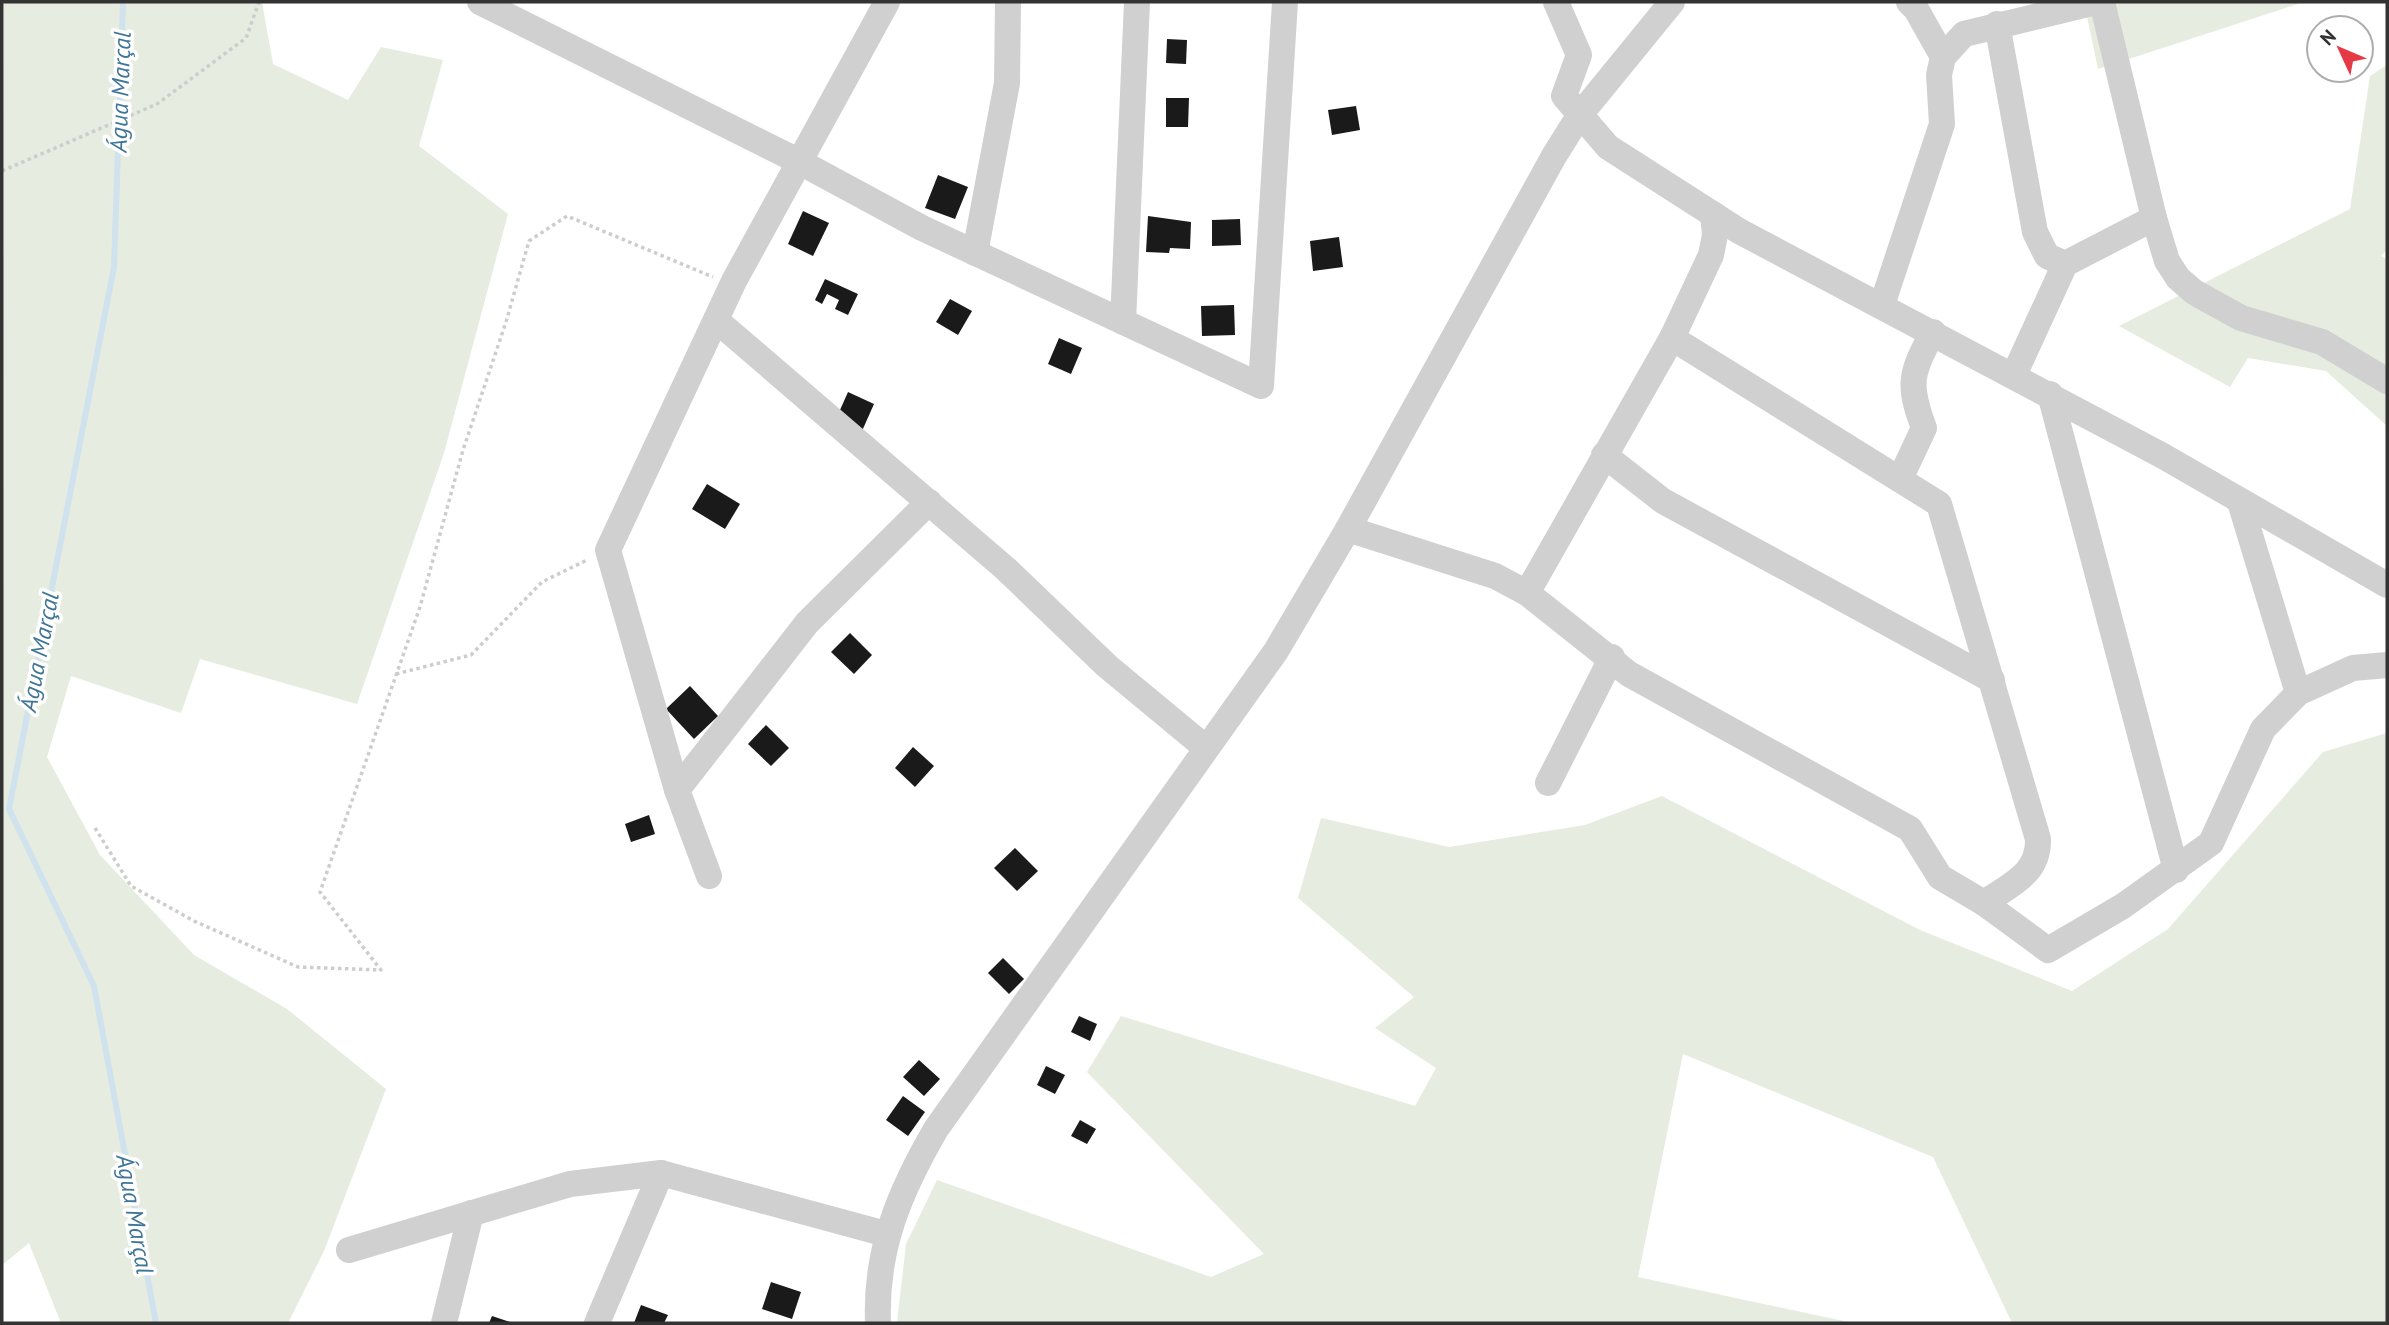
<svg xmlns="http://www.w3.org/2000/svg" width="2389" height="1325" font-family="'PT Sans',sans-serif">
  <rect width="100%" height="100%" fill="#fff"/>
  <g fill="#e6ecdf">
    <polygon points="4,2 262,2 273,64 348,100 381,47 443,60 419,146 508,214 444,453 357,704 200,659 181,713 71,676 47,757 100,855 194,955 287,1009 386,1089 324,1251 288,1323 61,1323 29,1243 2,1265"/>
    <polygon points="2084,2 2304,2 2098,69"/>
    <polygon points="2387,65 2387,250 2381,256 2387,259 2387,426 2326,371 2248,358 2230,387 2119,326 2350,209 2370,76"/>
    <polygon points="2387,733 2387,1323 2012,1323 1933,1157 1683,1054 1638,1277 1853,1323 897,1323 906,1244 937,1180 1211,1277 1264,1254 1087,1072 1121,1016 1415,1106 1436,1068 1375,1028 1414,997 1298,898 1321,818 1449,847 1585,825 1662,796 1920,930 2072,991 2168,929 2323,752"/>
  </g>
  <g fill="none" stroke-linecap="round" stroke-linejoin="round">
    <polyline stroke="#cfe2ee" stroke-width="6" points="123,2 114,267 9,809 94,986 156,1323"/>
  </g>
  <g fill="#1a1a1a">
    <polygon points="1167,39 1187,40 1186,64 1166,63"/>
    <polygon points="1166,98 1189,98 1188,127 1166,127"/>
    <polygon points="1356,106 1360,130 1332,135 1328,110"/>
    <polygon points="938,175 968,187 955,219 925,208"/>
    <polygon points="803,211 829,223 813,256 788,244"/>
    <polygon points="1148,216 1191,222 1190,249 1170,248 1169,253 1146,252"/>
    <polygon points="1240,219 1241,245 1212,246 1212,220"/>
    <polygon points="1339,237 1343,267 1313,271 1310,241"/>
    <polygon points="825,279 858,294 848,315 835,309 839,300 827,294 822,304 815,300"/>
    <polygon points="950,299 972,311 958,335 936,322"/>
    <polygon points="1234,305 1235,335 1202,336 1201,306"/>
    <polygon points="1059,338 1082,348 1071,374 1048,364"/>
    <polygon points="848,392 874,404 862,431 836,419"/>
    <polygon points="707,484 740,504 725,529 692,509"/>
    <polygon points="850,633 872,655 854,674 831,652"/>
    <polygon points="690,686 718,716 694,739 666,709"/>
    <polygon points="766,725 789,748 771,766 748,744"/>
    <polygon points="913,747 934,766 915,787 895,768"/>
    <polygon points="649,815 655,834 631,842 625,824"/>
    <polygon points="1015,848 1038,871 1017,891 994,868"/>
    <polygon points="1003,958 1024,979 1009,994 988,973"/>
    <polygon points="1079,1016 1097,1024 1090,1041 1071,1032"/>
    <polygon points="919,1060 940,1079 924,1096 903,1077"/>
    <polygon points="1046,1066 1065,1075 1055,1094 1037,1085"/>
    <polygon points="903,1096 925,1112 908,1136 886,1120"/>
    <polygon points="1080,1120 1096,1129 1087,1144 1071,1136"/>
    <polygon points="771,1282 801,1292 792,1319 762,1309"/>
    <polygon points="641,1305 668,1315 664,1323 634,1323"/>
    <polygon points="492,1316 513,1323 489,1323"/>
  </g>
  <g fill="none" stroke-linecap="round" stroke-linejoin="round">
    <g stroke="#cdcdcd" stroke-width="3.5" stroke-dasharray="3.5 3.5" stroke-linecap="butt">
      <polyline points="2,171 157,104 246,38 259,2"/>
      <polyline points="396,674 471,655 542,582 587,560"/>
      <polyline points="95,828 131,886 194,921 298,967 381,970 320,892 420,607 463,450 506,322 529,241 567,216 713,277"/>
    </g>
    <g stroke="#d0d0d0" stroke-width="26">
      <polyline points="480,2 798,161 922,228 1261,386 1285,2"/>
      <polyline points="1556,2 1579,55 1564,96 1608,147 1739,231 2163,456 2387,585"/>
      <polyline points="1909,2 1916,9 1943,57"/>
      <polyline points="2102,2 2154,218 2167,261 2178,278 2194,292 2241,318 2322,342 2387,381"/>
      <polyline points="1997,24 2035,232 2047,256 2065,264"/>
      <polyline points="975,253 1007,83 1008,2"/>
      <polyline points="1882,305 1942,124 1939,75 1943,57 1964,34 2096,2"/>
      <polyline points="716,320 1006,569 1107,666 1206,748"/>
      <polyline points="1123,322 1137,2"/>
      <path d="M1672,338l267,166 99,335c1,35 -27,45 -54,64"/>
      <polyline points="2014,375 2065,264 2154,218"/>
      <polyline points="2050,394 2176,870"/>
      <polyline points="1604,455 1663,501 1992,680"/>
      <path d="M1900,479l24,-51c-17,-45 -13,-55 9,-96"/>
      <polyline points="1348,529 1495,576 1527,593 1629,674 1910,829 1940,877 1984,903 2048,950 2123,906 2211,843 2263,729 2298,693 2240,502"/>
      <polyline points="1527,593 1672,338 1711,255 1715,235 1713,214"/>
      <polyline points="2298,693 2353,668 2387,665"/>
      <polyline points="1548,783 1612,657"/>
      <polyline points="677,790 807,623 929,502"/>
      <polyline points="709,876 677,790 608,550 734,281 887,2"/>
      <polyline points="349,1250 570,1184 661,1173 886,1234"/>
      <polyline points="444,1323 471,1213"/>
      <polyline points="597,1323 661,1173"/>
      <path d="M878,1323c-3,-74 22,-132 58,-194l340,-478 72,-122 206,-373 25,-40 93,-114"/>
    </g>
  </g>
  <g text-anchor="middle" dominant-baseline="central" stroke-width="7" stroke-linejoin="round" paint-order="stroke">
    <g font-size="24" font-style="italic" fill="#3f7597" stroke="#fff">
      <text transform="translate(120 92) rotate(-88)">Água Marçal</text>
      <text transform="translate(39 652) rotate(-79)">Água Marçal</text>
      <text transform="translate(135 1214) rotate(80)">Água Marçal</text>
    </g>
  </g>
  <rect width="2389" height="1325" fill="none" stroke="#333333" stroke-width="7"/>
  <g transform="translate(2340 49) rotate(314)"><circle r="33" fill="#ffffff" stroke="#adadad" stroke-width="2"/>
  <path d="M0-5L12 26L0 18L-12 26Z" fill="#e63946"/>
  <text y="-10" font-size="19" font-weight="bold" text-anchor="middle" fill="#333333">N</text>
  </g>
</svg>
